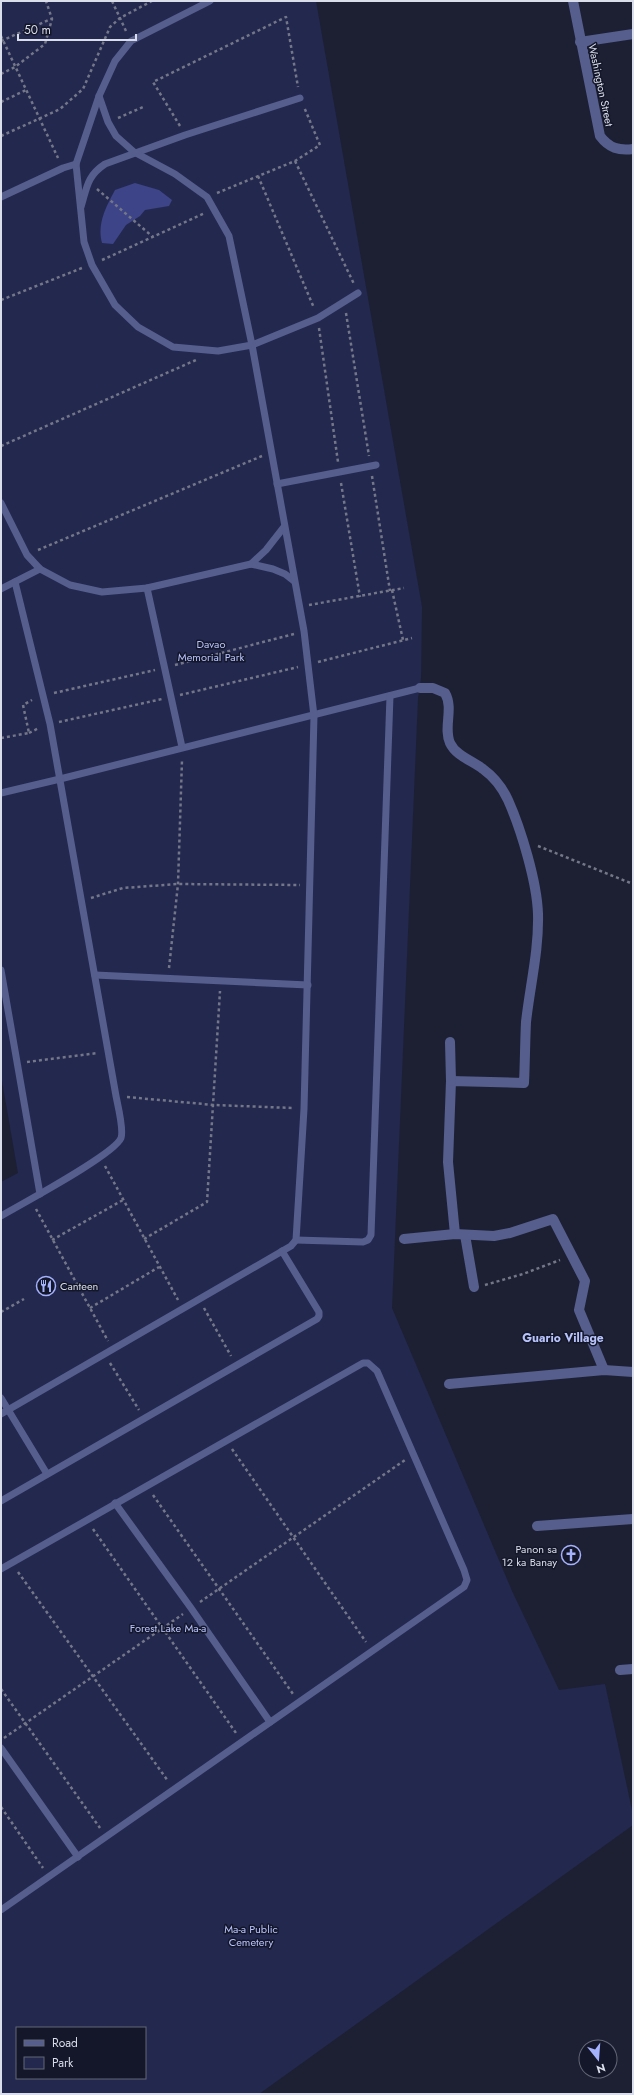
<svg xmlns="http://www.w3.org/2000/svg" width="634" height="2095" font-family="Jost,sans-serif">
  <rect width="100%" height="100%" fill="#1d2033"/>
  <path fill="#23284f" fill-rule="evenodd" d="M1,1h315l106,606 -1,71 -3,20 -26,610 120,283 47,99 46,-6 28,131v10l-374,269h-258v-912l17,-9 -17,-98zM17,2028h128v50h-128z"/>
  <path fill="#3d4487" d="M135,183l24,7 13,10 -3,6 -24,4 -5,6 -14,9 -13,19 -11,-1c-5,-20 4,-36 13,-53z"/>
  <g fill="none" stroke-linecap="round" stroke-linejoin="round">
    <g stroke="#747787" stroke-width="2.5" stroke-dasharray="3 3" stroke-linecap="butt">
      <polyline points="112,1 126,31"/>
      <polyline points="1,36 58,158"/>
      <polyline points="1,41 51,19"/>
      <polyline points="1,74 15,67 45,44 52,19 46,1"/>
      <polyline points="1,102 26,90"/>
      <polyline points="118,118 143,107"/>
      <polyline points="180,126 153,82 286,17 298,87"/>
      <polyline points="1,136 60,109 83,89 110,27 120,18 152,1"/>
      <polyline points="295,161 354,284"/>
      <polyline points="258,176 314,308"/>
      <polyline points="97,189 153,237"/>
      <polyline points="217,193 295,161 320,145 304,107"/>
      <polyline points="102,260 205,213"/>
      <polyline points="1,300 82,268"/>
      <polyline points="346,313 369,456"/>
      <polyline points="319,328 338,462"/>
      <polyline points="1,446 196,360"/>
      <polyline points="372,476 390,591"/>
      <polyline points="341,483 360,597"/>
      <polyline points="38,550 262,456"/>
      <polyline points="392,590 403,640"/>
      <polyline points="309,605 404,588"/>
      <polyline points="318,662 412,638"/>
      <polyline points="175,665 294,634"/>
      <polyline points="54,693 155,670"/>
      <polyline points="180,695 298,667"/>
      <polyline points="59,722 162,699"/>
      <polyline points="29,733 39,728"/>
      <polyline points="1,738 29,733 23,705 32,700"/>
      <polyline points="538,846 633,884"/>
      <polyline points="91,898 123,888 178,884 300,885"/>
      <polyline points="169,968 178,884 182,760"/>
      <polyline points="27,1062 98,1053"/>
      <polyline points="127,1097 214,1105 293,1108"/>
      <polyline points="105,1166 178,1300"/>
      <polyline points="36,1209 108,1341"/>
      <polyline points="144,1239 207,1202 220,991"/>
      <polyline points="52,1240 123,1200"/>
      <polyline points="485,1285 523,1274 560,1260"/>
      <polyline points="90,1308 159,1267"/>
      <polyline points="204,1308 231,1356"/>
      <polyline points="1,1312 24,1299"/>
      <polyline points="110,1363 139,1410"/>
      <polyline points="232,1449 366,1642"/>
      <polyline points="153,1495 293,1694"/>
      <polyline points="93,1529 236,1733"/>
      <polyline points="18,1572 168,1781"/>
      <polyline points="200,1602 405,1460"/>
      <polyline points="1,1689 100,1828"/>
      <polyline points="4,1738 183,1614"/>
      <polyline points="1,1807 43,1868"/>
    </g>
    <g stroke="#565e8d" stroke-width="7">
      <polyline points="210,1 131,41 115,61 99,96 76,164 84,242 92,265 115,305 138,327 173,347 218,351 252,345 318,318 358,293"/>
      <polyline points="1,197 63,168 76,164"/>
      <path d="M81,207c6,-20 6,-31 24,-43l80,-29 115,-37"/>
      <polyline points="277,484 376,465"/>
      <polyline points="1,503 27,555 40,569 70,585 102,592 147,588 251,564 273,569 285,574 294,581"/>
      <polyline points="251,564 266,550 284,527"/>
      <polyline points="147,588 182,747"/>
      <polyline points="1,589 40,569"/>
      <polyline points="1,793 60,779 420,688"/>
      <polyline points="1,970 40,1194"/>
      <polyline points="95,975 308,985"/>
      <path d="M1,1216c20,-12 113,-61 120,-78 3,-8 -3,-32 -5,-42l-66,-372 -35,-142"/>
      <polyline points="296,1240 363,1242 368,1240 371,1235 390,696"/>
      <polyline points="1,1398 47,1474"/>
      <polyline points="1,1414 291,1246 296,1240 304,1109 314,716 304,631 252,345 229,236 207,197 175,174 134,152 116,136 108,122 99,96"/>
      <polyline points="1,1501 317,1319 319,1316 319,1312 282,1251"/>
      <polyline points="115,1503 191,1608 270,1722"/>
      <polyline points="1,1569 363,1363 368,1363 377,1371 464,1570 467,1580 464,1587 1,1910"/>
      <polyline points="1,1748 78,1857"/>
    </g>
    <g stroke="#565e8d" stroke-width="10">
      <path d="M573,1l27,135c9,12 19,15 33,13"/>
      <polyline points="580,42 633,34"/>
      <path d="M420,688h13l12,5c9,16 -2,34 5,50 6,13 23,18 33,26 11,8 19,18 25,31 13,29 29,82 30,114 1,36 -8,72 -12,108 -1,21 -1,41 -2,61l-73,-2 -3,81 7,72"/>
      <polyline points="450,1042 451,1081"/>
      <polyline points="465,1235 474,1287"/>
      <polyline points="404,1239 455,1234 494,1236 510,1233 553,1219 585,1281 579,1310 604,1370"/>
      <polyline points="449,1384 604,1370 633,1372"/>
      <polyline points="537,1526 633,1519"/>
      <polyline points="620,1670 633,1669"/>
    </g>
  </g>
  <defs>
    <symbol id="restaurant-ring" viewBox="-11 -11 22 22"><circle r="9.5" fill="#141729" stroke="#a4b1fc" stroke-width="1.5"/><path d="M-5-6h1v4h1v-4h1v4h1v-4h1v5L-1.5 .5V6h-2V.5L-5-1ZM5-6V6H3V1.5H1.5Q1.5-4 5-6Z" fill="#a4b1fc"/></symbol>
    <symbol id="church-ring" viewBox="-11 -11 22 22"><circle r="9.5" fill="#141729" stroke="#a4b1fc" stroke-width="1.5"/><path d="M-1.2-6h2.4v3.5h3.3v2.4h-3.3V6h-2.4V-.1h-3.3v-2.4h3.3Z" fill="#a4b1fc"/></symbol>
  </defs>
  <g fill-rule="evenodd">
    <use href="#restaurant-ring" x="35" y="1275" width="22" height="22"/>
    <use href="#church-ring" x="560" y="1544" width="22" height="22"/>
  </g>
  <g text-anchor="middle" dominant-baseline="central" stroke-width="3" stroke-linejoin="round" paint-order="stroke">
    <g font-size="11" fill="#daddea" stroke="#141729">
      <text transform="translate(601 85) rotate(78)">Washington Street</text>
    </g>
    <g font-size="11" fill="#b8c3ff" stroke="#141729">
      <text x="211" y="644">Davao<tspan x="211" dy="13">Memorial Park</tspan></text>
      <text x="168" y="1628">Forest Lake Ma-a</text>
      <text x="251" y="1929">Ma-a Public<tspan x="251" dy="13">Cemetery</tspan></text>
    </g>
    <g font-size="11" fill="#daddea" stroke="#141729" text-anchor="start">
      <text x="60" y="1286">Canteen</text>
      <text x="557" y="1549" text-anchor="end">Panon sa<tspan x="557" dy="13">12 ka Banay</tspan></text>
    </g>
    <g font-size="12" font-weight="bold" fill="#b8c3fb" stroke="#141729">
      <text x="563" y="1338">Guario Village</text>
    </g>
  </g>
  <rect width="634" height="2095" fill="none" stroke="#daddea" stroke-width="4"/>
  <rect x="16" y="2027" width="130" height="52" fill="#141729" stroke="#636676"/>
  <rect x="24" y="2040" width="20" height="6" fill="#565e8d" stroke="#636676"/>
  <text x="52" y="2047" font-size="12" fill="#daddea">Road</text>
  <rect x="24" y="2057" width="20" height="12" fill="#23284f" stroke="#636676"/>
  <text x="52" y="2067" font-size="12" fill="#daddea">Park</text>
  <g transform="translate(598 2059) rotate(163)"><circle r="19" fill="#141729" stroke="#636676"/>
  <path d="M0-3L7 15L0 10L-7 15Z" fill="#a4b1fc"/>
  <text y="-6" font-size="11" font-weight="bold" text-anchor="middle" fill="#daddea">N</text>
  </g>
  <path d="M18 34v6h118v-6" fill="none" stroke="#daddea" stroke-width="2"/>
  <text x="24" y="34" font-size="12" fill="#daddea" stroke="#141729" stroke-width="3" paint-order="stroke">50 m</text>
</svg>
